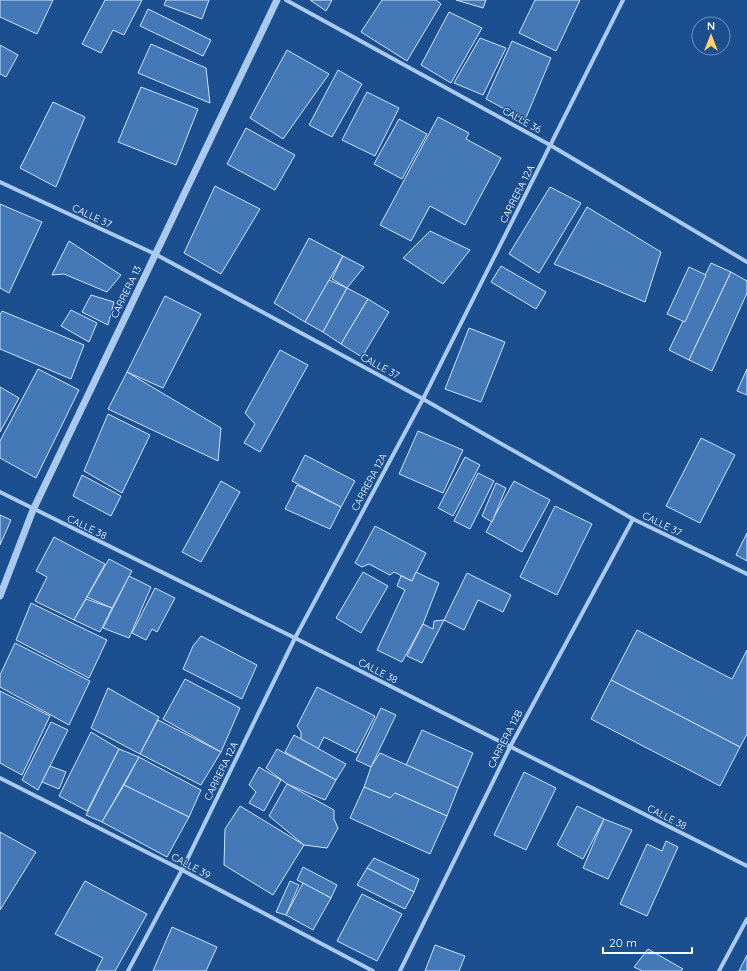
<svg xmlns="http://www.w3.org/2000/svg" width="747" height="971" font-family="Quicksand,sans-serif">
  <rect width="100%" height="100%" fill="#1b4f8f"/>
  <g fill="#4478b7" stroke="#cfe3fa">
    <polygon points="0,0 53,0 37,34 0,17"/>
    <polygon points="105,0 142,0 124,35 113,30 101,53 82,44"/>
    <polygon points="166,0 209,0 202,19 164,5"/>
    <polygon points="310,0 332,0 326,11"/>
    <polygon points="382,0 436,0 441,4 407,61 361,32"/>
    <polygon points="456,0 486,0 483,8"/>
    <polygon points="535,0 580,0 556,51 519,33"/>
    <polygon points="148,9 211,40 203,56 140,26"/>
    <polygon points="449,12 482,28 451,83 421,65"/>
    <polygon points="480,38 506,48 483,95 454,83"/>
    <polygon points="512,41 551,58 525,120 486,99"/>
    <polygon points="151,44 206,68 210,103 138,73"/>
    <polygon points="0,45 18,55 6,77 0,74"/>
    <polygon points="287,50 329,74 283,139 250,118"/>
    <polygon points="338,70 362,84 332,137 309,125"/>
    <polygon points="141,87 198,109 176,165 118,142"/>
    <polygon points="367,92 399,108 375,156 342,140"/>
    <polygon points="53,102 85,117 56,187 20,168"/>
    <polygon points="438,117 469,133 466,139 501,158 465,225 430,206 411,241 380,225"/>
    <polygon points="399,119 427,134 402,179 374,164"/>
    <polygon points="246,128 295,155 275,190 227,164"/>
    <polygon points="215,186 260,209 221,274 184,253"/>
    <polygon points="550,187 581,203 539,273 509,254"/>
    <polygon points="0,204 42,222 9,293 0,288"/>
    <polygon points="587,207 661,252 645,302 554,264"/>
    <polygon points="430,231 470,250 443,284 403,258"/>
    <polygon points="309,238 343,256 305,322 274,303"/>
    <polygon points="69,241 121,275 107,292 64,274 52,275"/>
    <polygon points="343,256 364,267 347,288 332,279"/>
    <polygon points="711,263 731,272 689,360 669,350"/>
    <polygon points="501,266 546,292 536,309 491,282"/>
    <polygon points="689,267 706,275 685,322 667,314"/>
    <polygon points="731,272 747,281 747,293 712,371 689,360"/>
    <polygon points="329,280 347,288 323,332 305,322"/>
    <polygon points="347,288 368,299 341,344 323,332"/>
    <polygon points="91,295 114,302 108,325 82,312"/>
    <polygon points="165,296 201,314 163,388 127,372"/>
    <polygon points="368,299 389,312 362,357 341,344"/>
    <polygon points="71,310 97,323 89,342 61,326"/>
    <polygon points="2,311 84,345 71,379 0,349 0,315"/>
    <polygon points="469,328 505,342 481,402 445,389"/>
    <polygon points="280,350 308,365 260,452 244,443 255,424 245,413"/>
    <polygon points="38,369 79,390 36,478 0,458 0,441"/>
    <polygon points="747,369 747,395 737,391"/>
    <polygon points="127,372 221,428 218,461 108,409"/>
    <polygon points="0,387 19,398 0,432"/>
    <polygon points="108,414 150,435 122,493 84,471"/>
    <polygon points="418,431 463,450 443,493 399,474"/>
    <polygon points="701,438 735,455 700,523 666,506"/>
    <polygon points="305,455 355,481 341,507 292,481"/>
    <polygon points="465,457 480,465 453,516 438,508"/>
    <polygon points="478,473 494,481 470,529 454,521"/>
    <polygon points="82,475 121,496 111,516 73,496"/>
    <polygon points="221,481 240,492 201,562 182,552"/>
    <polygon points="514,481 550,500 522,552 486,532"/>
    <polygon points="496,483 506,488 492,522 482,516"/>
    <polygon points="297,485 341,507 330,529 285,509"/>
    <polygon points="555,506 592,524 557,595 520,577"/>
    <polygon points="0,515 11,520 0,545"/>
    <polygon points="375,526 426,553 412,581 394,572 390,575 369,564 362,567 355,563"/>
    <polygon points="747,533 747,561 736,555"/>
    <polygon points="54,537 105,564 74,620 35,601 47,577 36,571"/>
    <polygon points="109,559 132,571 112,608 87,597"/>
    <polygon points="363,572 388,586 361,633 336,618"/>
    <polygon points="416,572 439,583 423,624 402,662 377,650 405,590 397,586 401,576 412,581"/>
    <polygon points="467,573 511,595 503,612 478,600 464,630 444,620"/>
    <polygon points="129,576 151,587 129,638 103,628"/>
    <polygon points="155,588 175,598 157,632 152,629 146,640 132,633"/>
    <polygon points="86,599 112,608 100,632 74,620"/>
    <polygon points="31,603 107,640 89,678 16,640"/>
    <polygon points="444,620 422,663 407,656 423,624 433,629 434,621"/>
    <polygon points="637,630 732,679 747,650 747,734 740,747 611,680"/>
    <polygon points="201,636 257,665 242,699 183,669 193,646"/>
    <polygon points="15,643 90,681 69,725 0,687 0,675"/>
    <polygon points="185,679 240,708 221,752 163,719"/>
    <polygon points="611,680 740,747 720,786 591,719"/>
    <polygon points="317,687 375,716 356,753 324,737 318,749 301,741 301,732 297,726"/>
    <polygon points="108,688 159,717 140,754 91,728"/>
    <polygon points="0,691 50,716 22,775 0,763"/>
    <polygon points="381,708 396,715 371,767 356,760"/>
    <polygon points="158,720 221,752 201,785 140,754"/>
    <polygon points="51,722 68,730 38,790 22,780"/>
    <polygon points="422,730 473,753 458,788 406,765"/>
    <polygon points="91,732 119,749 87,811 59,796"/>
    <polygon points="294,735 346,764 336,780 285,752"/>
    <polygon points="119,749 139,757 102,822 86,815"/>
    <polygon points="277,749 336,780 325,800 287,784 266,768"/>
    <polygon points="380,753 458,788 447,816 395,793 390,798 364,787 371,767"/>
    <polygon points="139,757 201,790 189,817 124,785"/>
    <polygon points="50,766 66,772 59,789 42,782"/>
    <polygon points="259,767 281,780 264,811 249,803 256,792 249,785"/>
    <polygon points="524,772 556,788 526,850 494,835"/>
    <polygon points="287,784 334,810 334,819 338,828 327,848 304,845 269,816"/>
    <polygon points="124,785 189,817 167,857 102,822"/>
    <polygon points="364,787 390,798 395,793 447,816 430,854 350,818"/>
    <polygon points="240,806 304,845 273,895 224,865 225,829"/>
    <polygon points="577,806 604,819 583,859 557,845"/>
    <polygon points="604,819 632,830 608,879 583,868"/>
    <polygon points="0,832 36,852 0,910"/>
    <polygon points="666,841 678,847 647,916 620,904 647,844 662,851"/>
    <polygon points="374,858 419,879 414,892 367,868"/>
    <polygon points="303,867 337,885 331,898 297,880"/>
    <polygon points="367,868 414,892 405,909 357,885"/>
    <polygon points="85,881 147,914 115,971 96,971 103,958 55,934"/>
    <polygon points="290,881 299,885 286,915 276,912"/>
    <polygon points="303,883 331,898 313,930 286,915"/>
    <polygon points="362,894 402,914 377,961 337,941"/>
    <polygon points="172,927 217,947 206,971 153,971"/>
    <polygon points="435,945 465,956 459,971 425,971"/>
    <polygon points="648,949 683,969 681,971 642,971 634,967"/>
    <polygon points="747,955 747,971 739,971"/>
  </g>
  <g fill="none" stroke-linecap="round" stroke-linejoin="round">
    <g stroke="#a9c9ee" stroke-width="4">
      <polyline points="286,0 550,145 747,262"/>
      <polyline points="0,182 155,254 423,399 633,519 747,574"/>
      <polyline points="0,492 295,638 747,866"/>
      <polyline points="0,778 182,870 373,971"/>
      <polyline points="128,971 182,870 295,638 423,399 623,0"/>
      <polyline points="400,971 510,747 633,519"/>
      <polyline points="719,971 747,919"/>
    </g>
    <polyline stroke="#a9c9ee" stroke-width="7" points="0,596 33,510 277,0"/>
  </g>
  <g text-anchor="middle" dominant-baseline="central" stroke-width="3" stroke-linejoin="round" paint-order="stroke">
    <g font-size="10" fill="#fff" stroke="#1b4f8f">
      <text transform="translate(522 120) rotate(29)">CALLE 36</text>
      <text transform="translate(517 194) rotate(-63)">CARRERA 12A</text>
      <text transform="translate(92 216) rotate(25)">CALLE 37</text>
      <text transform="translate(126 292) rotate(-64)">CARRERA 13</text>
      <text transform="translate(380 366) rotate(28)">CALLE 37</text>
      <text transform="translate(369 482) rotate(-62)">CARRERA 12A</text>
      <text transform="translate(662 524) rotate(26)">CALLE 37</text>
      <text transform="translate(87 527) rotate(26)">CALLE 38</text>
      <text transform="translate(378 671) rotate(27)">CALLE 38</text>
      <text transform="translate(505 739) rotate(-63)">CARRERA 12B</text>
      <text transform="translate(221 771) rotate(-64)">CARRERA 12A</text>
      <text transform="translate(667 817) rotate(27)">CALLE 38</text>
      <text transform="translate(191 866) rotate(28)">CALLE 39</text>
    </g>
  </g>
  <g transform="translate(711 36)"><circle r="19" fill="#1b4f8f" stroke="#7695bc"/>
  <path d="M0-3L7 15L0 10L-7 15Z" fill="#ffd166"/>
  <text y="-6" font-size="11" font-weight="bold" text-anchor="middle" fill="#ffffff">N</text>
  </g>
  <path d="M603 947v6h89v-6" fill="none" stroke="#ffffff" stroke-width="2"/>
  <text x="609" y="947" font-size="12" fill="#ffffff" stroke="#1b4f8f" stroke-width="3" paint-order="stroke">20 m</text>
</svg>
